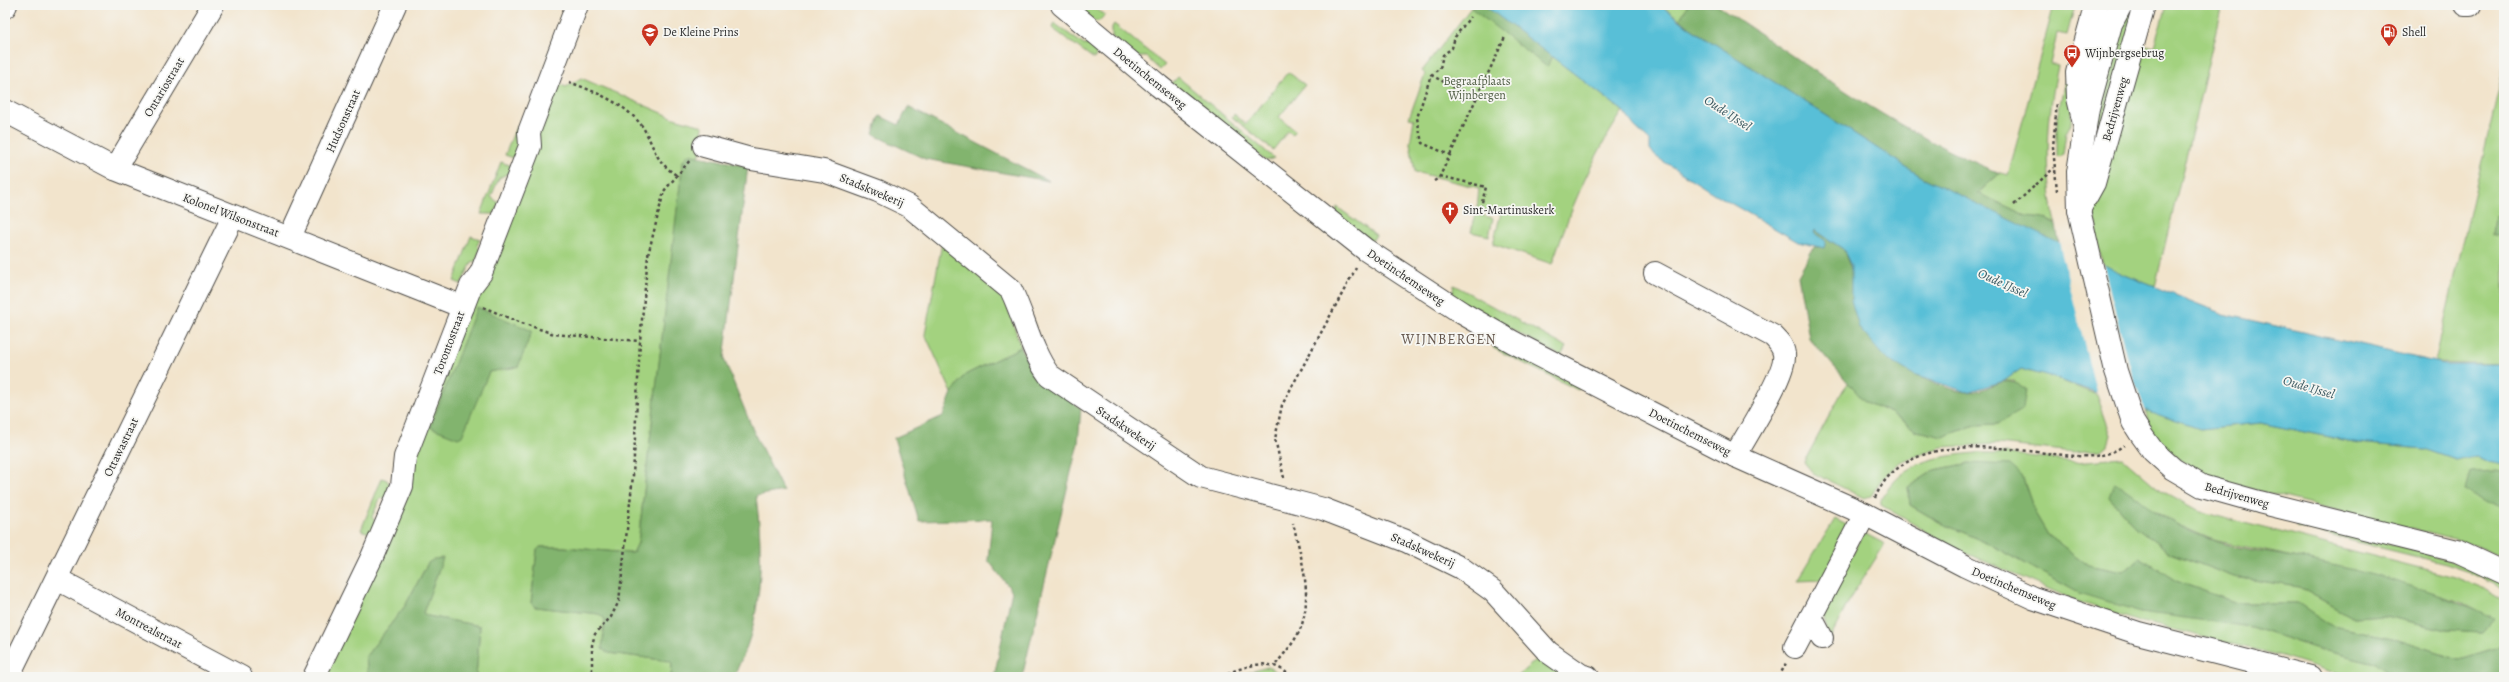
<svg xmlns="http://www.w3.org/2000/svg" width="2509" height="682" font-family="Alegreya,serif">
  <rect width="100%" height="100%" fill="#f6f6f2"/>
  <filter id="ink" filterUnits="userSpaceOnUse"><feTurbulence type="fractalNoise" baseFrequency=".025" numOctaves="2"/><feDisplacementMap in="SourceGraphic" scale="8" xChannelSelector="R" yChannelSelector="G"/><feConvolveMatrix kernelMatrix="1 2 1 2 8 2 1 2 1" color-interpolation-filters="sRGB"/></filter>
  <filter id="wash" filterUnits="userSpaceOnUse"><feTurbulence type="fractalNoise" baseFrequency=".012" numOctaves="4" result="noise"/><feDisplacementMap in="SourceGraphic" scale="16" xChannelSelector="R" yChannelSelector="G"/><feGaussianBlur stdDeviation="0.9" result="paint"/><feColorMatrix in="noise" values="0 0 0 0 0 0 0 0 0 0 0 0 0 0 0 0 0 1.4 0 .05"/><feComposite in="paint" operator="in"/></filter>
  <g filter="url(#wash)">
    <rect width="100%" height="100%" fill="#f2e4cc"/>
    <g fill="#a3d27f" stroke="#677e55" fill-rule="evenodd">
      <polygon points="1073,5 1090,5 1105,15 1099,21 1093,21"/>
      <path d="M1473,5h11l139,106c-32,48 -53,99 -71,153l-59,-20 8,-31 -24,-4 2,-21 -64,-16 -5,-29 4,-24 -5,-1 16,-44 -3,-3z"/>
      <polygon points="1660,5 1688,5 1680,19"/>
      <path d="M2054,5h21l-8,30 -10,-2 -7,31 8,2c-10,46 -13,91 -6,138 1,6 1,15 4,20l-13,-6 -16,-2 -49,-23 22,-20 8,2z"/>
      <path d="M2130,5h9l-47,168c-1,-57 16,-115 38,-168z"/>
      <polygon points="2166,5 2222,5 2155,287 2103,266 2097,238 2095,211 2138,43 2154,47"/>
      <polygon points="1054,23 1084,45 1095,44 1101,48 1094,59 1052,28"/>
      <polygon points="1114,24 1165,65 1160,70 1146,57 1137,57 1112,37 1112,27"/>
      <polygon points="2504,66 2504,218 2494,217 2492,234 2504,236 2504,364 2435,362"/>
      <polygon points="2067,71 2072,72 2071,123 2066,133 2063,154 2060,157 2057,156 2057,118"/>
      <polygon points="1288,72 1305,85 1279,117 1296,131 1293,134 1288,131 1273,150 1232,117 1234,114 1246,124"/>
      <polygon points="1178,77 1274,158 1266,161 1169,86"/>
      <path d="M581,78l93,40 29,8 -3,29 -17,6 -45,382 -5,10h-5l-64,-6h-24l-3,3 -6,53 5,4 63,7 6,5 -2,13 6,21 61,8 2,3 -1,13h-195l4,-51 -52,-10 -5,-3 19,-55 -14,5 -23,43 -39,50 2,21h-44l88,-222 141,-366 6,-5 7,3zM532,331l-35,39 -8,2 -53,57 -5,-2z"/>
      <polygon points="516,127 518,128 522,143 516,159 505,155"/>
      <polygon points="501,162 514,167 511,172 499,178 491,197 499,203 495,214 481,214"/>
      <polygon points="1337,207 1376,235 1373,240 1368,241 1335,216"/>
      <polygon points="1476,214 1493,218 1489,236 1471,232"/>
      <polygon points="471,236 480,239 477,246 480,249 476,261 472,262 461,284 454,281"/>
      <polygon points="942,243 995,288 1006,302 1021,347 965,375 952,393 925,334"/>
      <polygon points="1454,285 1566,347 1561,356 1452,297"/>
      <polygon points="1496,342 1581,385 1578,390 1493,348"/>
      <polygon points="2021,369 2057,379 2097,395 2111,435 2108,445 2102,450 2073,452 1998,444 1942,447 1900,462 1881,480 1871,496 1864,498 1813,473 1804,462 1843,390 1849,382 1865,402 1891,413 1917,431 1943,437 1975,425 1997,424 2015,381 2004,381"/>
      <path d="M2146,410l53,19 61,-6 98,20 66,6 32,11 20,-4 12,6 16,3v94l-27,-13 -41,-11 -217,-54c-28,-13 -72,-36 -73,-71z"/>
      <path d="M1976,453h28l71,9 48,-4 37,32 41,22 254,65 24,9 25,15v40l-8,7 -37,11 -61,-20 -66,-13 -35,-23h-60l-61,-22 -36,-24 -17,15 -35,-7 -40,-30 -13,-22 -13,-37 -53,-13 -34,7 -27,17 2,18 31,18 45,19 93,51 122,26 50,8 67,22 58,14 13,11 8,3h-49l-63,-20 -142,-35 -64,-20 -123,-53 -75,-44c-1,-7 3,-11 7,-16 22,-30 54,-33 88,-36zM2109,497l45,14 22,13 37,16 100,21 104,28 43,13 33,17 -10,13 -36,-2 -62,-14 -31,2 -55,-31 -65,-10 -63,-24 -36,-27z"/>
      <polygon points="382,478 387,480 392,489 389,497 380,499 372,517 377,524 374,535 361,530"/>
      <polygon points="1835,519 1852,528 1824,580 1797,581"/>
      <path d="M2298,522c67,18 145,28 206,62v6l-34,-18 -24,-8 -150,-37z"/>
      <polygon points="1864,533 1885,544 1851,597 1830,638 1821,609"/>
      <polygon points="1541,656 1568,677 1516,677"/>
      <polygon points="1268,667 1285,677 1232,677"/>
    </g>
    <g fill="#82b46e" stroke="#56704c">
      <polygon points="1473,5 1484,5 1552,56 1547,67 1471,8"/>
      <path d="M1688,5h29c92,61 181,128 283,168l-22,20 49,23 16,2 13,7 3,19 -137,-67 -232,-149 -10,-9z"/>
      <polygon points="908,107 1049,181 925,159 874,135 880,116 899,125"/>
      <path d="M688,154l60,12 -24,193 31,76 28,56 -27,5c6,46 7,96 -6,141 -4,14 -11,27 -16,40h-63l1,-13 -2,-3 -61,-8 -7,-4 3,-30 -6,-5 -64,-7 -4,-4 6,-53 3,-3h24l64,6h5l5,-10 39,-334 6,-48z"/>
      <polygon points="2494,217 2504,218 2504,236 2492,235"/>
      <path d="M1814,230l29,19 10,25 61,101c14,5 39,17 53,17 26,0 34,-21 59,-3l-3,20 -26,15 -22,1 -32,12 -26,-6 -26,-18 -26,-11 -56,-64 -11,-63 16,-28h10l-10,-14z"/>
      <polygon points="477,307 532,331 518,367 489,372 462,436 458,438 430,427"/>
      <path d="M1021,347c13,34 32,41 60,61l-3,35 -56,234h-28l18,-86 -24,-31 4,-41 -73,2 -25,-83 49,-22 9,-23 13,-18z"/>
      <polygon points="1969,463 2010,465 2022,476 2035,513 2048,535 2088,565 2123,572 2140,557 2176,581 2237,603 2298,603 2332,626 2398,639 2459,659 2496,648 2504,641 2504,677 2397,677 2389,674 2376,663 2318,649 2251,627 2141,612 2079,593 1986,542 1941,523 1910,505 1908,487 1935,470"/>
      <polygon points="2496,471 2504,473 2504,507 2486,503 2466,491 2471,472"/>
      <path d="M2114,483c16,7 27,19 41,29 18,11 37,21 57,28 29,10 62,13 92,19 63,13 132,31 190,60l-11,13 -36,-2 -62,-14 -31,2 -55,-31 -65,-10 -63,-24 -36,-27 -26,-29z"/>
      <polygon points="443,558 423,613 428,616 480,626 476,677 368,677 366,656 405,606 428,563 434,559"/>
    </g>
    <polygon fill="#59bfd7" stroke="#427581" points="1484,5 1660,5 1690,28 1922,177 2125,275 2223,314 2444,364 2504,364 2504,465 2488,462 2476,456 2456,460 2424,449 2359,443 2260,423 2199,429 2057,379 2021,369 2004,381 1967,392 1914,375 1884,357 1859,328 1851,300 1851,266 1843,249 1815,230 1814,233 1826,241 1824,248 1798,242 1713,193 1655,156 1650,149 1650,141 1635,127 1623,111"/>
    <polygon fill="#f2e4cc" points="2059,242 2103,263 2128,363 2146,412 2097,395"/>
  </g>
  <g filter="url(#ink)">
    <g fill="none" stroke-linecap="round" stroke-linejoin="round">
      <defs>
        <g id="minor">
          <polyline points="1062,5 1159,86 1366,250 1462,313 1513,342 1735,456 1865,514 1965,566 2033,598 2138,633 2310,677"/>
          <polyline points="2465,5 2470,5"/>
          <polyline points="5,7 6,5"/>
          <polyline points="5,111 115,169 463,307"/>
          <polyline points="2085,128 2078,98 2077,73 2094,11 2097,5"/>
          <path d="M704,146l47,13 73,12 54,20 31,15 102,84c14,28 19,59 38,85l152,102 122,32 83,32 55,27 32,23 55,61 33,23 7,2"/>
          <polyline points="115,169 213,5"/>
          <polyline points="2079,210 2094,183 2144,5"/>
          <polyline points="290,237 395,5"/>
          <path d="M1655,273l118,63c5,5 10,10 11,18 3,19 -38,82 -49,102"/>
          <polyline points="57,579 241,677"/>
          <polyline points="1811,617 1822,638"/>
          <polyline points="1795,647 1865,514"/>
          <polyline points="8,677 233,217"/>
          <polyline points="314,677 372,557 402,486 405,457 471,286 481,273 530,146 529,132 577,5"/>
        </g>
        <polyline id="major" points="2121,5 2111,24 2088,108 2078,172 2079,210 2116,371 2133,422 2140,433 2153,451 2173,469 2202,486 2259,502 2457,551 2504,573"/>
      </defs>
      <use href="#minor" stroke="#494743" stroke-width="24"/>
      <use href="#major" stroke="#494743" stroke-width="24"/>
      <g stroke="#494743" stroke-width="2.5" stroke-dasharray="3 3" stroke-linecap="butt">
        <polyline points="1431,75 1476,99"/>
        <path d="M569,82c25,9 57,22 73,44 14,22 10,32 34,49"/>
        <polyline points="1450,155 1505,37"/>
        <polyline points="1440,176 1486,187 1480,210"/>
        <polyline points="1434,181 1439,178 1450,155 1422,143 1417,118 1431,75 1440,68 1443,55 1452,48 1455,37 1470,17"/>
        <polyline points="2057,191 2053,147 2057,102"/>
        <polyline points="2014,205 2054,168"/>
        <polyline points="483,307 516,321 554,334 640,341"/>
        <polyline points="1284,478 1275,439 1282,405 1356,268"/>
        <path d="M1875,498c4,-9 9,-18 17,-25 40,-37 112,-25 161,-19 24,2 51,7 71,-9"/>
        <path d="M1276,664c7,-9 16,-19 22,-30 17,-34 3,-77 -5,-111"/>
        <polyline points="592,677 592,645 595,634 611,617 619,601 633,476 640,341 648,255 664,191 691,159"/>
        <path d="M1216,677c27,-8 52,-24 75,0"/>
        <polyline points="1779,677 1786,663"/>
      </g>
      <use href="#minor" stroke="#fff" stroke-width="22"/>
      <use href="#major" stroke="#fff" stroke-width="22"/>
    </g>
  </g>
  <defs>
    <symbol id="school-pin" viewBox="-11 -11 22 30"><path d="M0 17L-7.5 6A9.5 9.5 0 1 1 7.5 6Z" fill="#c8321e" stroke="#f6f6f2"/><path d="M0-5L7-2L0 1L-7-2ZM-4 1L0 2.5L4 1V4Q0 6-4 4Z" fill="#fff"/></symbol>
    <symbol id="fuel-pin" viewBox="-11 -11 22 30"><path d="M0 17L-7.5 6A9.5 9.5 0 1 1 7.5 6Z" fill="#c8321e" stroke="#f6f6f2"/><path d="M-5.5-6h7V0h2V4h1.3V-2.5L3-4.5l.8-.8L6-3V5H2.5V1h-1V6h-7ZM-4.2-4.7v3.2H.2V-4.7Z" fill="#fff"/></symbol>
    <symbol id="bus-pin" viewBox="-11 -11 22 30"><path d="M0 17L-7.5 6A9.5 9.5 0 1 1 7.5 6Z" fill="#c8321e" stroke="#f6f6f2"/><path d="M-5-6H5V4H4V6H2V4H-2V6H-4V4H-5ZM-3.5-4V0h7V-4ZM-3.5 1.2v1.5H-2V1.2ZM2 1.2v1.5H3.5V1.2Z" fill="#fff"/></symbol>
    <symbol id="church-pin" viewBox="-11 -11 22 30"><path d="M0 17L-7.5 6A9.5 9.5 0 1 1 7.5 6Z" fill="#c8321e" stroke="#f6f6f2"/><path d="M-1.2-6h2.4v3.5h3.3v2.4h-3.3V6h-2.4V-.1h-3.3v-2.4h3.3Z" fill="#fff"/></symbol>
  </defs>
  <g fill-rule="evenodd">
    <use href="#school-pin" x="640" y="22" width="20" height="27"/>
    <use href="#fuel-pin" x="2379" y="22" width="20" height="27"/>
    <use href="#bus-pin" x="2062" y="43" width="20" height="27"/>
    <use href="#church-pin" x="1440" y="200" width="20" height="27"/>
  </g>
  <g text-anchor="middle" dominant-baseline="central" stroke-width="3.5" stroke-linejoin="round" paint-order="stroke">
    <g font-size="12" fill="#2b2b2b" stroke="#f6f6f2" text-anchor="start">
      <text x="663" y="32">De Kleine Prins</text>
      <text x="2402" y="32">Shell</text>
      <text x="2085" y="53">Wijnbergsebrug</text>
      <text x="1463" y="210">Sint-Martinuskerk</text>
    </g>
    <g font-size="12" fill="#2b2b2b" stroke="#f6f6f2">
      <text transform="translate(1150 78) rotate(39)">Doetinchemseweg</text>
      <text transform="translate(164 87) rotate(-59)">Ontariostraat</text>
      <text transform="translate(2115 109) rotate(-74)">Bedrijvenweg</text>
      <text transform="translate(343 121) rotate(-66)">Hudsonstraat</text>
      <text transform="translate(872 190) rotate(23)">Stadskwekerij</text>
      <text transform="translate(231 215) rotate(21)">Kolonel Wilsonstraat</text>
      <text transform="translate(1406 277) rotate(34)">Doetinchemseweg</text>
      <text transform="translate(449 343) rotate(-69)">Torontostraat</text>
      <text transform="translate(1126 428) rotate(34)">Stadskwekerij</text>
      <text transform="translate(1690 432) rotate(27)">Doetinchemseweg</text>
      <text transform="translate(121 447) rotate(-64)">Ottawastraat</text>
      <text transform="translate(2237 495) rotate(16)">Bedrijvenweg</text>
      <text transform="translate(1423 550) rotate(24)">Stadskwekerij</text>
      <text transform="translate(2014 588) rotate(23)">Doetinchemseweg</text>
      <text transform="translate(149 628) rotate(28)">Montrealstraat</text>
    </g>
    <g font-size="12" fill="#4f5d44" stroke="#f6f6f2">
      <text x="1477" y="81">Begraafplaats<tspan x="1477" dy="14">Wijnbergen</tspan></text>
    </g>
    <g font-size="13" font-style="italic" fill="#39575f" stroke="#f6f6f2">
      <text transform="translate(1728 113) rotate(33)">Oude IJssel</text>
      <text transform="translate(2003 283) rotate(24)">Oude IJssel</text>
      <text transform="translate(2309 387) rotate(16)">Oude IJssel</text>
    </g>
    <g font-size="14" letter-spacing="1" fill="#65574d" stroke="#f6f6f2">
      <text x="1449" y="339">WIJNBERGEN</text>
    </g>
  </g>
  <rect width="2509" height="682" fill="none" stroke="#f6f6f2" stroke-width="20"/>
</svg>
